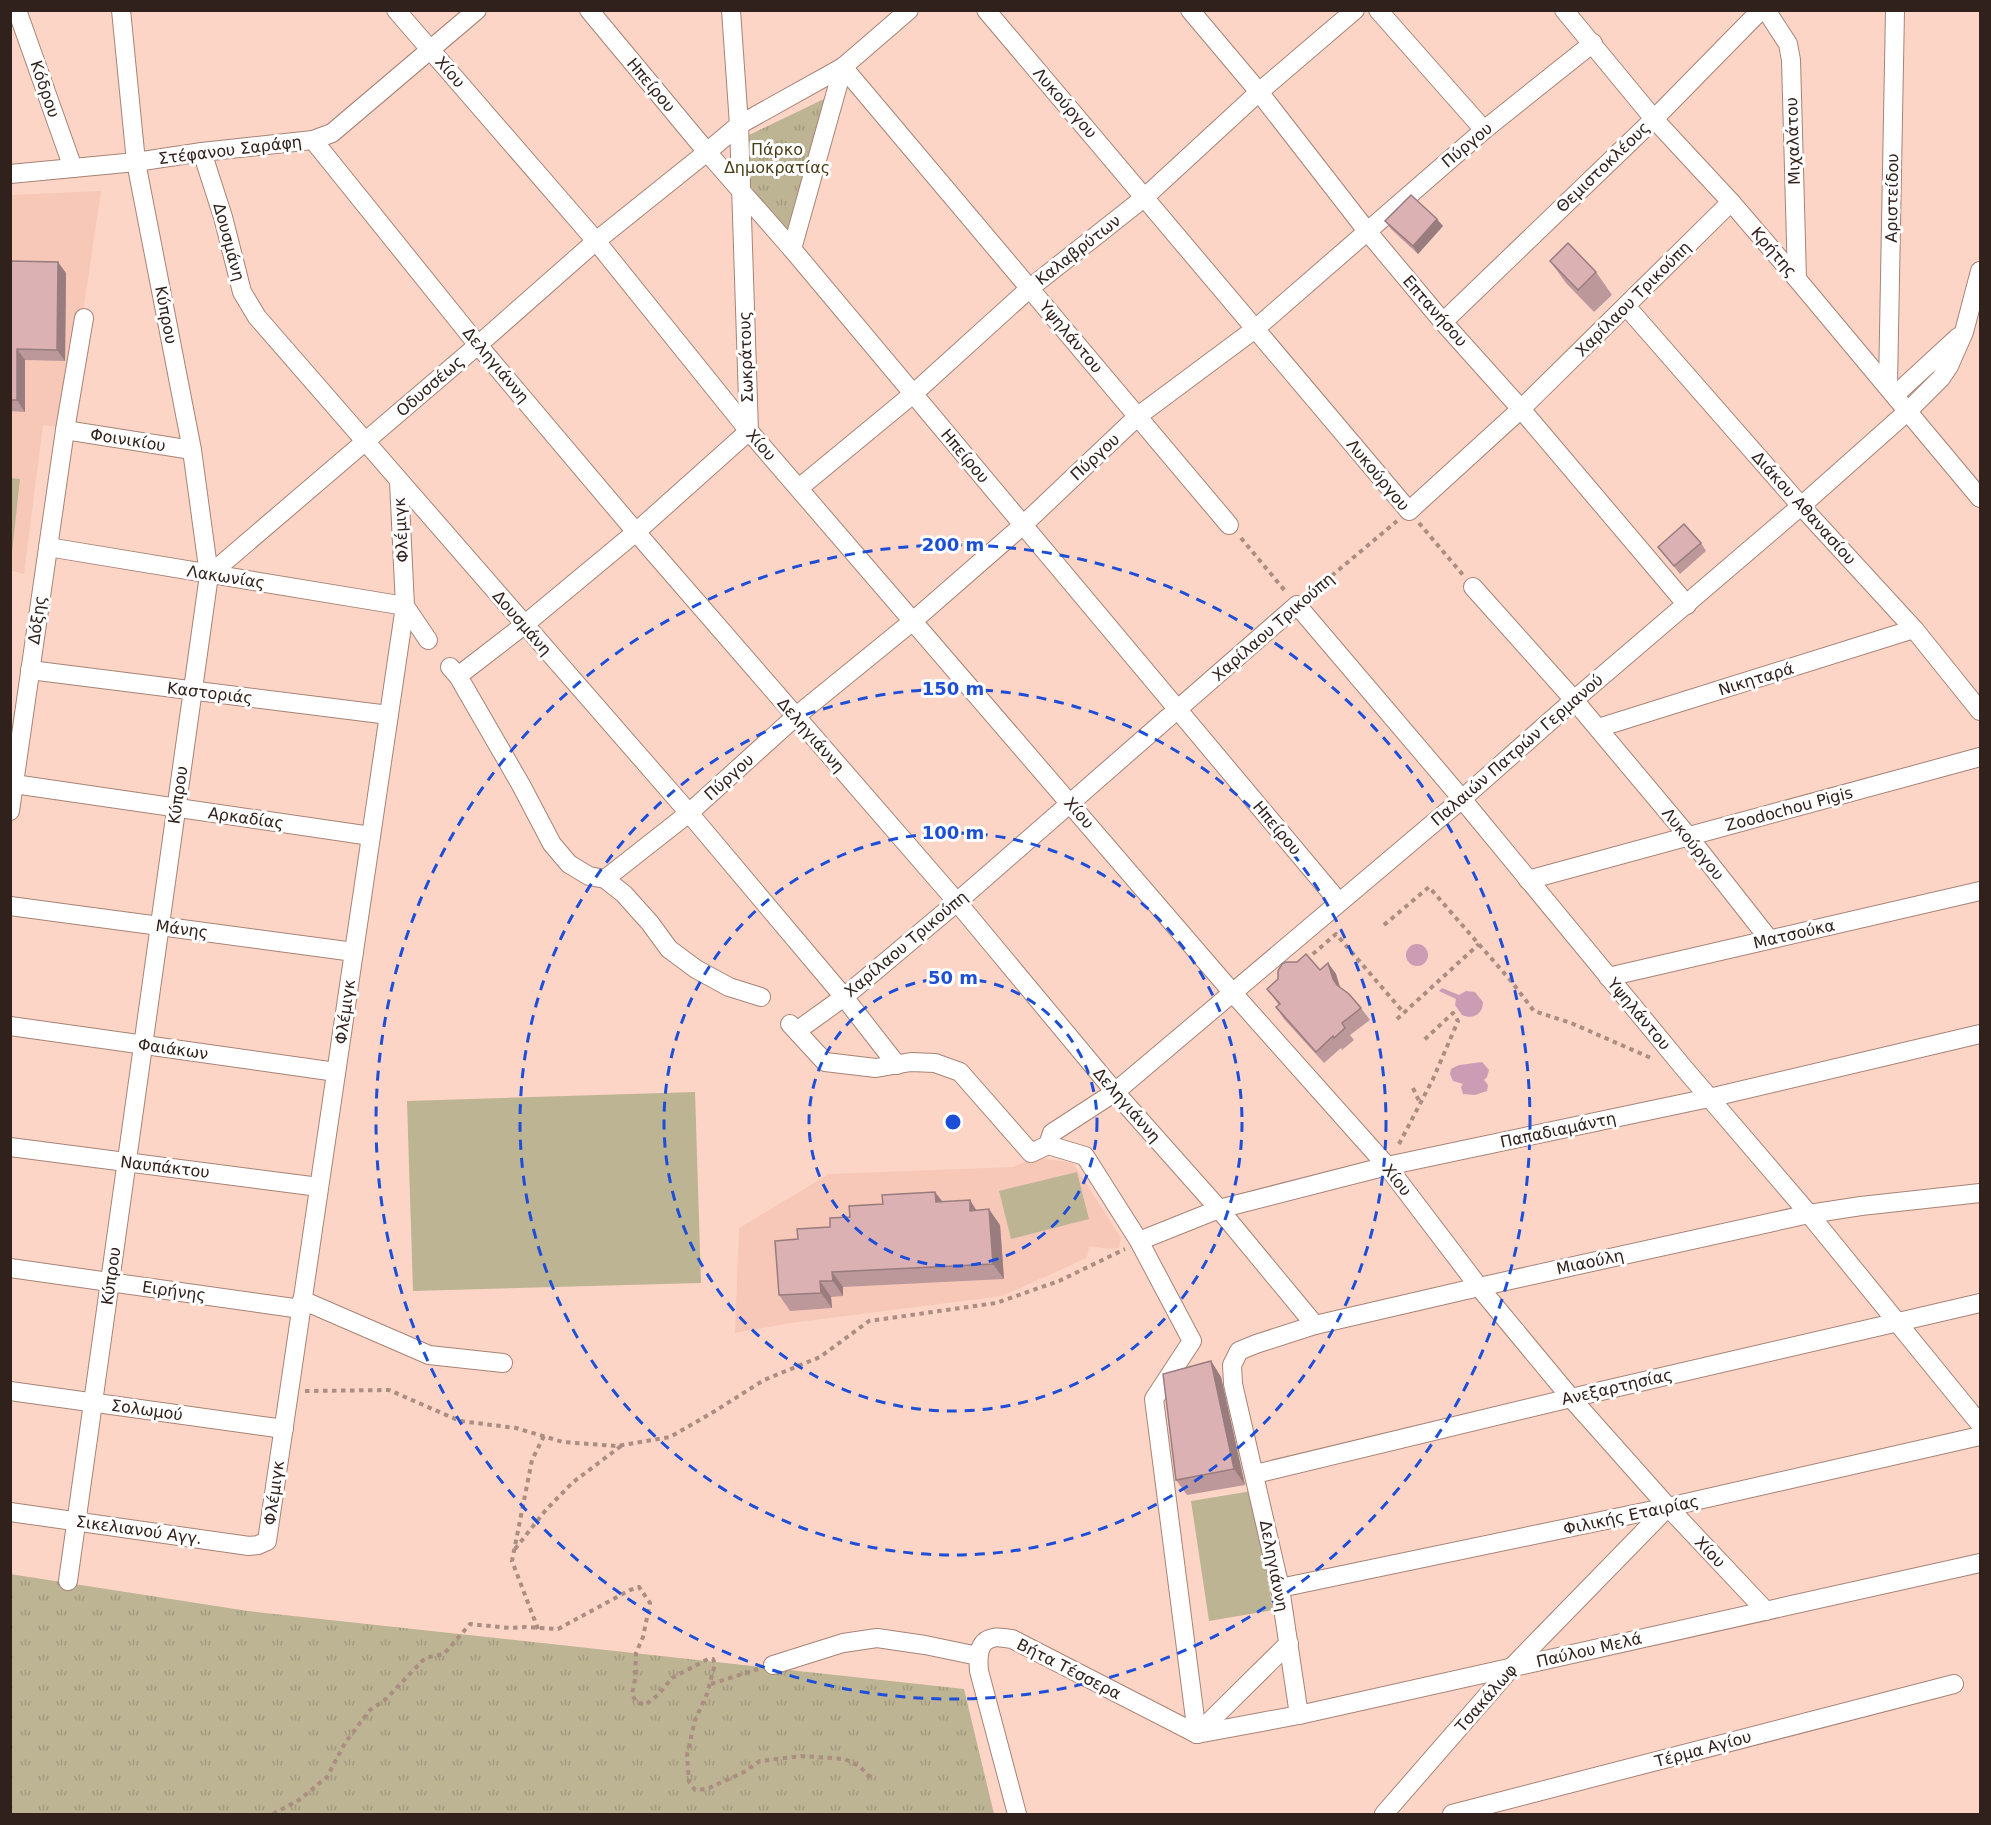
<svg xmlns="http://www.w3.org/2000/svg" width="1991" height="1825" font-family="'DejaVu Sans',sans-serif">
  <defs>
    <pattern id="grass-tufts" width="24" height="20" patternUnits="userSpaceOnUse" patternTransform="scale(1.5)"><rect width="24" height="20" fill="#bdb494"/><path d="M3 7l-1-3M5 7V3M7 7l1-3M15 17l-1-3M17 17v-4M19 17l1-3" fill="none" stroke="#a39a7f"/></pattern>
  </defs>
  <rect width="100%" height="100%" fill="#fdd5c7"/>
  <g fill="#f7c8b8">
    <polygon points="101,191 66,428 43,425 24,574 10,570 10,195"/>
    <polygon points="1035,1157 1073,1163 1121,1238 1119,1248 1110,1249 1089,1246 1087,1258 1002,1296 791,1323 735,1333 739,1228 829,1174 1013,1167"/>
  </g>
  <g fill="url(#grass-tufts)">
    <polygon points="826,98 788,236 747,181 747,136"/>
    <polygon points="10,1574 248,1611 964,1689 994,1814 11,1814"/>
  </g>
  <g fill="#bdb494">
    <polygon points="11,478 20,479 11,561 10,561"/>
    <polygon points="695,1092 701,1283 413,1291 407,1101"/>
    <polygon points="1077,1172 1089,1219 1011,1239 999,1191"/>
    <polygon points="1252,1491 1273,1610 1209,1621 1191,1501"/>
  </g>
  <g fill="#cc9cb5">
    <circle cx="1417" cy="955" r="11"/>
    <path d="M1442,988l17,7 7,-4 9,1 8,10c0,12 -10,18 -21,13l-7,-10 1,-6 -17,-8z"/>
    <polygon points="1482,1062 1489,1070 1487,1077 1484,1080 1488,1085 1487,1091 1475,1095 1463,1094 1461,1087 1463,1084 1453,1081 1450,1074 1451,1069 1459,1065"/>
  </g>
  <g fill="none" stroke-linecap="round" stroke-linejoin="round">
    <defs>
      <g id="minor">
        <polyline points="17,10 73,168"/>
        <polyline points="396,10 596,241 749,431 1232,992 1387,1166 1479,1287 1571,1398 1668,1507 1766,1611"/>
        <polyline points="589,10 707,152 792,249 1339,902"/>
        <polyline points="731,10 739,125 749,431"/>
        <polyline points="986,10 1409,511 1521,409 1731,202"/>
        <polyline points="1190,10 1259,92 1367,231 1443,322 1521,409 1687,605"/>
        <polyline points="1378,10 1484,130"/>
        <polyline points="1564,10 1654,119 1731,202 1797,279 1980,498"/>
        <polyline points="1766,10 1788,44 1791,60 1797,279"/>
        <polyline points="843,67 1229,525"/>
        <polyline points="313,140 478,345 636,532 957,902 1115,1092 1219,1209 1315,1325"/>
        <polyline points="202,152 223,217 242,292 257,317 689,813 844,997 897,1065"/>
        <polyline points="10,174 136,162 202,152 313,140 332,133 477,10"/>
        <polyline points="792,249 843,67"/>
        <polyline points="1626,306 1801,506 1914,629 1980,711"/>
        <polyline points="1443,322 1654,119 1761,10"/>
        <polyline points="1888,386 1895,10"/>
        <polyline points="1895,395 1958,337"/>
        <polyline points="65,430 192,450"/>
        <polyline points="799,488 913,394 1030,288 1145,197 1259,92 1355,10"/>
        <polyline points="48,547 405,606"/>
        <polyline points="209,575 478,345 596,241 707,152 739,125 843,67 909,10"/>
        <polyline points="1473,587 1574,700 1688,836 1769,939"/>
        <polyline points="405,606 428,640"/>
        <polyline points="450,667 458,676 521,785 552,844 569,864 589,876 605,879 624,894 650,923 669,949 696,969 729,987 761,997"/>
        <polyline points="30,670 389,715"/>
        <polyline points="458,676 524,625 636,532 749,431"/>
        <polyline points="1598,728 1914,629"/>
        <polyline points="14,784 371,836"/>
        <polyline points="10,811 65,430 84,318"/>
        <polyline points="605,879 689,813 795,717 913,621 1023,525 1138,416 1255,329 1484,130 1593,43"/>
        <polyline points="1528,880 1980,757"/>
        <polyline points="10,906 354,952"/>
        <polyline points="1608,977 1980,891"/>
        <polyline points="790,1024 825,1062 876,1068 911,1062 935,1063 960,1072 1031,1153 1048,1145 1085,1156 1139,1241 1192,1341 1154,1399 1197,1734"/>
        <polyline points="10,1026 336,1072"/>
        <polyline points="798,1030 844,997 957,902 1297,605 1462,799 1683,1067 1809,1214 1980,1424"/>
        <polyline points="1048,1145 1052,1133 1115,1092 1462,799 1574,700 1801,506 1908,411 1941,378 1949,366 1964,332 1980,271"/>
        <polyline points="10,1147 319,1187"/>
        <polyline points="1139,1241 1219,1209 1387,1166 1709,1098 1980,1034"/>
        <polyline points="10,1268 301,1309"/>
        <polyline points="302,1300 429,1355 503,1363"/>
        <polyline points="10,1391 284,1429"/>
        <polyline points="1255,1474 1571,1398 1980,1303"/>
        <polyline points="10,1512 249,1546 258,1545 267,1541 405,606 399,481"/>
        <polyline points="68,1581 209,575 192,450 136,162 121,10"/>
        <polyline points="1280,1588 1668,1507 1980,1436"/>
        <polyline points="773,1665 843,1643 877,1638 925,1645 978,1656"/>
        <polyline points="1299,1715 1280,1588 1233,1384 1232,1365 1239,1351 1256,1344 1315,1325 1479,1287 1809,1214 1861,1206 1980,1193"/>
        <polyline points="1197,1734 1299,1715 1980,1563"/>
        <polyline points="1197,1734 1289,1643"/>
        <path d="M1017,1814l-38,-143c-1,-12 -2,-30 14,-33 5,-2 14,1 19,1l185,95"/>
        <polyline points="1384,1814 1512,1667 1668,1507"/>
        <polyline points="1452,1814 1954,1684"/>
      </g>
    </defs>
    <use href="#minor" stroke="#a78376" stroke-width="20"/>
    <g stroke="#ab8d82" stroke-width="4" stroke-dasharray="4.5 4.5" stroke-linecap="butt">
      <polyline points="1419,523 1463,575"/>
      <polyline points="1241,538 1286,592"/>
      <polyline points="1311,593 1397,521"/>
      <polyline points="1384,925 1429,887 1511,981 1534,1011 1571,1023 1651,1058"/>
      <polyline points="1306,960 1336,934 1404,1013"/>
      <polyline points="1397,1019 1479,944"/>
      <polyline points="1413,1088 1420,1103"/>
      <polyline points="1399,1144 1433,1079 1458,1021 1453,1013 1423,1041"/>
      <polyline points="305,1391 389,1390 460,1421 516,1428 563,1442 617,1446 670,1437 715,1411 764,1380 820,1357 869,1321 996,1303 1059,1281 1125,1249"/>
      <polyline points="515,1549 545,1511 572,1483 621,1446"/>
      <polyline points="538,1629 512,1561 532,1460 544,1436"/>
      <polyline points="711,1684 758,1669"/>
      <polyline points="273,1814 299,1800 327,1777 345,1743 370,1710 386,1699 425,1658 444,1654 470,1624 510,1628 525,1627 558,1629 630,1590 639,1587 650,1603 643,1637 636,1653 635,1679 632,1694 636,1702 645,1705 658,1695 672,1678 708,1659 713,1659 715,1664 707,1694 695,1720 687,1755 689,1782 695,1790 707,1789 744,1772 760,1761 802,1756 845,1759 859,1766 873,1780"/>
    </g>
    <use href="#minor" stroke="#fff" stroke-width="18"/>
  </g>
  <g fill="#bc989b">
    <polygon points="1385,221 1443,226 1418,254 1391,229"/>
    <polygon points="10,261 66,273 65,361 25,360 25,412 10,411"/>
    <polygon points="1550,261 1596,272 1612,295 1594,312 1566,283"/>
    <polygon points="1701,543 1706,551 1680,574 1658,547"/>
    <polygon points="1328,963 1336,974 1340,987 1361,1008 1370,1020 1350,1035 1354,1040 1342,1050 1341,1048 1324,1063 1284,1019 1276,1007 1279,1005 1267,989 1278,979 1320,970"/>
    <polygon points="935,1192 943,1202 976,1210 1000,1225 1004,1279 843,1287 843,1296 831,1297 832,1308 790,1311 779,1295 798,1239 830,1227 850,1217 883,1204"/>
    <polygon points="1211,1361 1221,1377 1245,1485 1187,1495 1176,1480"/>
  </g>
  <g fill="#997c7e">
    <polygon points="1437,219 1443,226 1418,254 1413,246"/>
    <polygon points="58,262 66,273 65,361 57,350"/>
    <polygon points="17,349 25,360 25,412 17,400"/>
    <polygon points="1328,963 1336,974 1341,991 1333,979"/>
    <polygon points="935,1192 946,1207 936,1202"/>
    <polygon points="970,1200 980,1216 970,1211"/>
    <polygon points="989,1209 1000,1225 1004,1279 993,1264"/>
    <polygon points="832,1272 843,1287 843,1296 833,1281"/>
    <polygon points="820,1281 831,1297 832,1308 821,1293"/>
    <polygon points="1211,1361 1221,1377 1245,1485 1234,1469"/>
  </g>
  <g fill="#dbb1b4" stroke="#997c7e" stroke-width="1.5">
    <polygon points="1411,195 1437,219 1413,246 1385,221"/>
    <polygon points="1568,243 1596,272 1578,290 1550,261"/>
    <polygon points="10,261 58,262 57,350 17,349 17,400 10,400"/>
    <polygon points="1684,524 1701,543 1674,566 1658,547"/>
    <polygon points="1306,954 1320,970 1328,963 1333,979 1337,985 1349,994 1361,1008 1342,1023 1345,1028 1334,1038 1333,1036 1316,1052 1276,1007 1280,1004 1267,989 1278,979 1278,971 1282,964 1286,962 1297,962"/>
    <polygon points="935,1192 936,1202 970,1200 970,1211 989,1209 993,1264 832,1272 833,1281 820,1281 821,1293 779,1295 775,1241 798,1239 797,1229 830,1227 830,1218 850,1217 849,1206 883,1204 882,1195"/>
    <polygon points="1211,1361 1234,1469 1176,1480 1163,1374"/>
  </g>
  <g fill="none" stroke="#1d4ed8" stroke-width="3" stroke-dasharray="10 8">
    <circle cx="953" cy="1122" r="144"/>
    <circle cx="953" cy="1122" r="289"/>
    <circle cx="953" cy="1122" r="433"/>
    <circle cx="953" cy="1122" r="577"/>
  </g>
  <g text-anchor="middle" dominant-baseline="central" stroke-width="6" stroke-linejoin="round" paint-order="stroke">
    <g font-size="16" fill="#30211c" stroke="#fff">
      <text transform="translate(450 72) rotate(49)">Χίου</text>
      <text transform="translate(651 85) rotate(50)">Ηπείρου</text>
      <text transform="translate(45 89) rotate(71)">Κόδρου</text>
      <text transform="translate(1065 103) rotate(49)">Λυκούργου</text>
      <text transform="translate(1793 141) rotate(-92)">Μιχαλάτου</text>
      <text transform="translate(1467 145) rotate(-40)">Πύργου</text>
      <text transform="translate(230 150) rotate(-7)">Στέφανου Σαράφη</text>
      <text transform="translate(1603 167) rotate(-44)">Θεμιστοκλέους</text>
      <text transform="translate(1892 198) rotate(-89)">Αριστείδου</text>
      <text transform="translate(229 242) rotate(75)">Δουσμάνη</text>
      <text transform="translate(1078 250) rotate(-38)">Καλαβρύτων</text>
      <text transform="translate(1774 252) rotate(49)">Κρήτης</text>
      <text transform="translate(1633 299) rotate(-45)">Χαρίλαου Τρικούπη</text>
      <text transform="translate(1435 311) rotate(49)">Επτανήσου</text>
      <text transform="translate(166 315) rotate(79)">Κύπρου</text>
      <text transform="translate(1071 337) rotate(50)">Υψηλάντου</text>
      <text transform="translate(746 357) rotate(-92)">Σωκράτους</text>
      <text transform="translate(496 365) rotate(50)">Δεληγιάννη</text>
      <text transform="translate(430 386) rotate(-41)">Οδυσσέως</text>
      <text transform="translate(128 440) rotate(9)">Φοινικίου</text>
      <text transform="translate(761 445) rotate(49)">Χίου</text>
      <text transform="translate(965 456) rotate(50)">Ηπείρου</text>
      <text transform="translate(1095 457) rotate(-43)">Πύργου</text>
      <text transform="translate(1378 475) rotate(50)">Λυκούργου</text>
      <text transform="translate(1804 508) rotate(48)">Διάκου Αθανασίου</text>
      <text transform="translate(401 530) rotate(-93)">Φλέμιγκ</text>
      <text transform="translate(226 577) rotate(9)">Λακωνίας</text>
      <text transform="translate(37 620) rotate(-82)">Δόξης</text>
      <text transform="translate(522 623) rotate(49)">Δουσμάνη</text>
      <text transform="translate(1273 627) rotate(-41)">Χαρίλαου Τρικούπη</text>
      <text transform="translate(1756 679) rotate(-17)">Νικηταρά</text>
      <text transform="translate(210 693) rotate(7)">Καστοριάς</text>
      <text transform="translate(811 735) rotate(49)">Δεληγιάννη</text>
      <text transform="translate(1517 750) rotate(-41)">Παλαιών Πατρών Γερμανού</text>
      <text transform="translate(729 777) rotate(-42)">Πύργου</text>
      <text transform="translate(178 795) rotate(-82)">Κύπρου</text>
      <text transform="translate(1789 809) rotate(-15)">Zoodochou Pigis</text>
      <text transform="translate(1079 813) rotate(49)">Χίου</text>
      <text transform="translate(246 818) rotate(8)">Αρκαδίας</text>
      <text transform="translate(1277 828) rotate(50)">Ηπείρου</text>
      <text transform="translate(1693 844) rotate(51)">Λυκούργου</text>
      <text transform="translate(182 929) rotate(8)">Μάνης</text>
      <text transform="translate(1794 934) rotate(-13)">Ματσούκα</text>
      <text transform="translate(906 944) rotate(-40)">Χαρίλαου Τρικούπη</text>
      <text transform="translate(345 1012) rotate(-82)">Φλέμιγκ</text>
      <text transform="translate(1639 1014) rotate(50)">Υψηλάντου</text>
      <text transform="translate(173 1049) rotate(8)">Φαιάκων</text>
      <text transform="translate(1127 1105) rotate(49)">Δεληγιάννη</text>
      <text transform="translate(1558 1130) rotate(-12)">Παπαδιαμάντη</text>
      <text transform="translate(165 1167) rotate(7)">Ναυπάκτου</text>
      <text transform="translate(1397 1180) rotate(52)">Χίου</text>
      <text transform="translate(1590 1262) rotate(-12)">Μιαούλη</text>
      <text transform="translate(111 1276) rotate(-82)">Κύπρου</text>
      <text transform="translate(174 1291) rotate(8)">Ειρήνης</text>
      <text transform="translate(1617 1387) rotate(-13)">Ανεξαρτησίας</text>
      <text transform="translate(147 1410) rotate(8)">Σολωμού</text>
      <text transform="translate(274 1493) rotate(-82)">Φλέμιγκ</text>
      <text transform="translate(1631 1515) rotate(-12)">Φιλικής Εταιρίας</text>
      <text transform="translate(139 1530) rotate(8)">Σικελιανού Αγγ.</text>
      <text transform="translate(1710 1552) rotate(46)">Χίου</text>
      <text transform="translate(1274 1566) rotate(79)">Δεληγιάννη</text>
      <text transform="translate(1589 1650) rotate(-13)">Παύλου Μελά</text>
      <text transform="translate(1069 1669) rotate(27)">Βήτα Τέσσερα</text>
      <text transform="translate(1486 1698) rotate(-49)">Τσακάλωφ</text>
      <text transform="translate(1703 1749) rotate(-15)">Τέρμα Αγίου</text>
    </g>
    <g font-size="16" fill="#473c15" stroke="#fff">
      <text x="777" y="149">Πάρκο<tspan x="777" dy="18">Δημοκρατίας</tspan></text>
    </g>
  </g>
  <circle cx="953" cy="1122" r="9" fill="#1d4ed8" stroke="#fff" stroke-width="3"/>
  <g font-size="18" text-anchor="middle" font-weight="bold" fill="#1d4ed8" stroke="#fff" stroke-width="6" stroke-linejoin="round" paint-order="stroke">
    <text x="953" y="551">200 m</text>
    <text x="953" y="695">150 m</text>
    <text x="953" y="839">100 m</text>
    <text x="953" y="984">50 m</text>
  </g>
  <rect width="1991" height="1825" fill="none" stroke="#30211c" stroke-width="24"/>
</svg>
